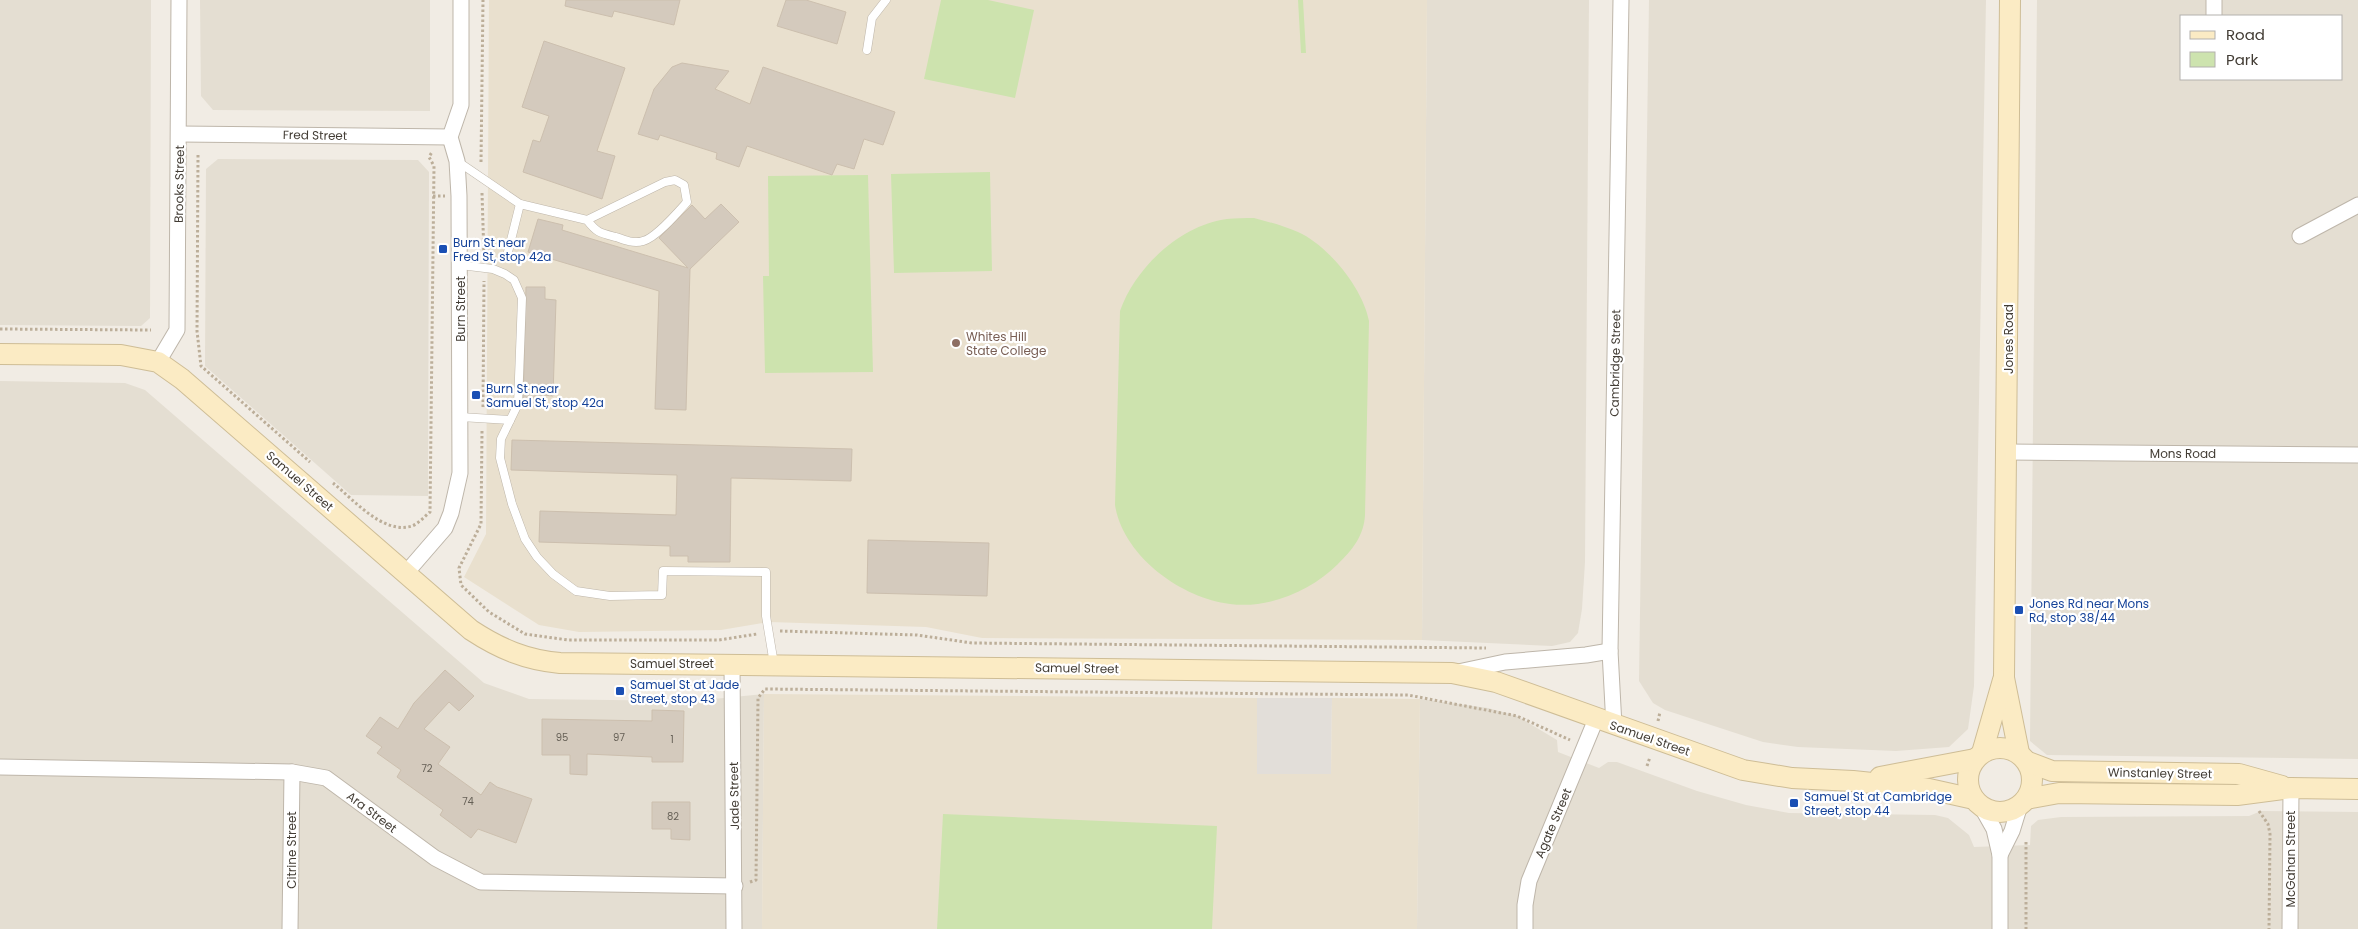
<svg xmlns="http://www.w3.org/2000/svg" width="2358" height="929" font-family="Poppins,sans-serif">
  <rect width="100%" height="100%" fill="#f1ece4"/>
  <g fill="#e4ded2" fill-rule="evenodd">
    <polygon points="0,0 151,0 150,318 141,326 0,325"/>
    <polygon points="200,0 430,0 430,111 213,110 201,96"/>
    <polygon points="1427,0 1589,0 1585,562 1582,609 1578,633 1570,642 1552,646 1422,640"/>
    <polygon points="1649,0 1986,0 1974,686 1968,729 1949,747 1896,751 1798,747 1763,742 1665,710 1653,703 1639,681"/>
    <path d="M2037,0h321v759l-311,-4 -17,-14zM2182,16h160v63h-160z"/>
    <polygon points="218,159 418,160 429,172 428,496 351,495 205,366 206,169"/>
    <polygon points="0,381 125,383 145,390 484,683 529,699 693,701 764,694 762,929 0,929"/>
    <polygon points="1420,699 1488,708 1517,716 1557,740 1558,752 1599,768 1608,762 1617,762 1697,791 1746,805 1789,813 1935,815 1948,818 1969,835 1974,847 2030,845 2031,826 2038,820 2061,817 2249,816 2261,811 2358,812 2358,929 1417,929"/>
  </g>
  <polygon fill="#e2ded9" points="1257,698 1332,698 1331,774 1257,774"/>
  <g fill="#e9e0ce">
    <polygon points="489,0 1427,0 1422,640 982,638 926,627 769,622 721,630 579,632 539,625 464,577 486,534"/>
    <polygon points="764,694 1257,698 1257,774 1331,774 1332,698 1420,699 1417,929 762,929"/>
  </g>
  <g fill="#cde3ae">
    <polygon points="941,0 988,0 1034,10 1015,98 924,79"/>
    <polygon points="1298,0 1303,0 1306,53 1301,53"/>
    <polygon points="990,172 992,271 894,273 891,174"/>
    <polygon points="868,175 873,372 765,373 763,276 769,276 768,176"/>
    <path d="M1254,218c15,4 30,8 44,14 31,14 65,57 71,89l-4,194c-1,21 -13,35 -27,49 -27,27 -69,45 -108,40 -49,-6 -107,-48 -115,-99l5,-194c15,-43 60,-86 107,-92 8,-1 18,-1 27,-1z"/>
    <polygon points="943,814 1217,826 1212,929 937,929"/>
  </g>
  <g fill="#d4cabd" stroke="#ccbfae">
    <polygon points="566,0 680,0 674,25 614,11 612,17 565,6"/>
    <polygon points="786,0 806,0 846,12 837,44 777,26"/>
    <polygon points="544,41 625,68 597,151 615,156 602,199 523,172 533,140 540,142 549,116 522,107"/>
    <polygon points="682,63 729,71 715,89 750,104 763,67 895,112 883,145 864,139 854,169 837,164 832,175 747,146 739,167 716,159 717,153 660,135 658,140 638,134 654,89 672,67"/>
    <polygon points="721,204 739,222 690,269 686,410 655,409 659,291 528,252 538,219 563,225 562,230 688,268 659,238 692,205 705,219"/>
    <polygon points="526,287 545,287 545,299 556,300 553,396 542,395 542,407 523,406"/>
    <polygon points="512,440 852,449 851,481 731,478 730,562 688,562 688,556 670,556 670,546 539,542 540,511 676,515 677,475 511,470"/>
    <polygon points="868,540 989,543 987,596 867,593"/>
    <polygon points="445,670 474,696 459,711 449,702 424,729 450,747 438,764 481,795 490,782 497,787 532,799 516,843 478,829 471,838 440,815 443,810 397,777 401,770 377,753 382,747 366,736 380,717 398,729 414,703"/>
    <polygon points="652,710 684,711 683,762 652,762 652,757 587,754 587,775 570,774 570,755 542,755 542,719 652,721"/>
    <polygon points="652,802 690,802 690,840 671,839 671,829 652,829"/>
  </g>
  <g fill="none" stroke-linecap="round" stroke-linejoin="round">
    <defs>
      <g id="lane">
        <polyline points="867,50 872,18 886,0"/>
        <path d="M457,161l63,43 67,16 78,-38 10,-2 9,5 3,17c-9,10 -31,36 -44,39 -9,3 -19,-1 -27,-4 -16,-4 -19,-4 -29,-17"/>
        <polyline points="508,252 520,204"/>
        <polyline points="460,265 493,269 505,274 514,280 522,298 518,404 501,439 500,458 512,504 525,539 537,557 553,574 576,591 610,596 662,595 663,571 766,572 766,616 774,664"/>
        <polyline points="460,417 510,420"/>
      </g>
      <g id="street">
        <polyline points="2214,0 2214,16"/>
        <polyline points="179,134 450,137"/>
        <polyline points="2300,236 2358,205"/>
        <polyline points="158,362 177,330 179,0"/>
        <polyline points="2007,452 2358,455"/>
        <polyline points="406,573 445,528 451,513 460,473 459,196 457,161 450,137 461,105 461,0"/>
        <polyline points="732,664 734,929"/>
        <polyline points="1458,672 1505,662 1586,655 1610,651"/>
        <polyline points="1614,726 1610,651 1621,0"/>
        <polyline points="0,767 292,772 326,778 435,858 481,882 735,886"/>
        <polyline points="1981,806 1994,829 2000,855 2000,929"/>
        <polyline points="2000,855 2012,831 2020,805"/>
        <polyline points="290,929 292,772"/>
        <polyline points="1525,929 1525,905 1529,881 1596,719"/>
        <polyline points="2290,929 2291,788"/>
      </g>
      <g id="secondary">
        <polyline points="2010,0 2004,678 2019,753"/>
        <path d="M0,354l121,1 37,7 24,17 289,251c29,19 55,30 89,33l892,10 44,9 247,88 49,8 61,3 76,8 45,10"/>
        <circle cx="2000" cy="780" r="32"/>
        <polyline points="1982,753 2003,680"/>
        <polyline points="2028,762 2052,771 2239,774 2282,786"/>
        <polyline points="1880,777 1975,759"/>
        <polyline points="2026,799 2059,793 2237,795 2291,788 2358,789"/>
      </g>
    </defs>
    <use href="#lane" stroke="#beb6aa" stroke-width="9"/>
    <use href="#street" stroke="#beb6aa" stroke-width="17"/>
    <use href="#secondary" stroke="#cebd96" stroke-width="22"/>
    <g stroke="#bcae99" stroke-width="3" stroke-dasharray="2.5 2.5" stroke-linecap="butt">
      <polyline points="198,155 197,331 201,366 310,462"/>
      <polyline points="481,162 483,0"/>
      <polyline points="482,193 484,257"/>
      <polyline points="433,196 445,196"/>
      <polyline points="0,329 151,330"/>
      <polyline points="483,407 484,281"/>
      <polyline points="482,431 481,524 459,568 461,585 489,612 525,634 568,640 719,640 757,634"/>
      <path d="M333,483c20,16 50,52 79,43 6,-2 13,-10 18,-14l4,-346 -5,-9 3,-5"/>
      <polyline points="780,631 917,635 972,643 1486,648"/>
      <polyline points="1658,721 1660,712"/>
      <polyline points="1647,766 1650,757"/>
      <polyline points="2259,811 2268,824 2270,834 2269,929"/>
      <polyline points="2026,842 2026,929"/>
      <polyline points="750,882 756,880 758,698 765,689 1408,695 1517,716 1570,740"/>
    </g>
    <use href="#lane" stroke="#fff" stroke-width="8"/>
    <use href="#street" stroke="#fff" stroke-width="15"/>
    <use href="#secondary" stroke="#fbebc4" stroke-width="20"/>
  </g>
  <g fill="#1a4fb4" stroke="#fff" stroke-width="2">
    <rect x="438" y="244" width="10" height="10" rx="2.5"/>
    <rect x="471" y="390" width="10" height="10" rx="2.5"/>
    <rect x="2014" y="605" width="10" height="10" rx="2.5"/>
    <rect x="615" y="686" width="10" height="10" rx="2.5"/>
    <rect x="1789" y="798" width="10" height="10" rx="2.5"/>
  </g>
  <circle fill="#8d6e63" stroke="#fff" stroke-width="2" cx="956" cy="343" r="5"/>
  <g text-anchor="middle" dominant-baseline="central" stroke-width="4.5" stroke-linejoin="round" paint-order="stroke">
    <g font-size="10" fill="#666056">
      <text x="562" y="737">95</text>
      <text x="619" y="737">97</text>
      <text x="672" y="739">1</text>
      <text x="427" y="768">72</text>
      <text x="468" y="801">74</text>
      <text x="673" y="816">82</text>
    </g>
    <g font-size="12" fill="#423c34" stroke="#fff">
      <text transform="translate(315 135) rotate(1)">Fred Street</text>
      <text transform="translate(179 184) rotate(-89)">Brooks Street</text>
      <text transform="translate(460 309) rotate(-90)">Burn Street</text>
      <text transform="translate(2008 339) rotate(-90)">Jones Road</text>
      <text transform="translate(1615 363) rotate(-89)">Cambridge Street</text>
      <text x="2183" y="453">Mons Road</text>
      <text transform="translate(300 481) rotate(41)">Samuel Street</text>
      <text x="672" y="663">Samuel Street</text>
      <text transform="translate(1077 668) rotate(1)">Samuel Street</text>
      <text transform="translate(1650 738) rotate(19)">Samuel Street</text>
      <text transform="translate(2160 773) rotate(1)">Winstanley Street</text>
      <text transform="translate(734 796) rotate(-91)">Jade Street</text>
      <text transform="translate(372 812) rotate(37)">Ara Street</text>
      <text transform="translate(1553 823) rotate(-67)">Agate Street</text>
      <text transform="translate(291 850) rotate(-90)">Citrine Street</text>
      <text transform="translate(2290 859) rotate(-90)">McGahan Street</text>
    </g>
    <g font-size="12" fill="#164399" stroke="#fff" text-anchor="start">
      <text x="453" y="242">Burn St near<tspan x="453" dy="14">Fred St, stop 42a</tspan></text>
      <text x="486" y="388">Burn St near<tspan x="486" dy="14">Samuel St, stop 42a</tspan></text>
      <text x="2029" y="603">Jones Rd near Mons<tspan x="2029" dy="14">Rd, stop 38/44</tspan></text>
      <text x="630" y="684">Samuel St at Jade<tspan x="630" dy="14">Street, stop 43</tspan></text>
      <text x="1804" y="796">Samuel St at Cambridge<tspan x="1804" dy="14">Street, stop 44</tspan></text>
    </g>
    <g font-size="12" fill="#785e54" stroke="#fff" text-anchor="start">
      <text x="966" y="336">Whites Hill<tspan x="966" dy="14">State College</tspan></text>
    </g>
  </g>
  <rect x="2180" y="15" width="162" height="65" fill="#ffffff" stroke="#b3b1ae"/>
  <rect x="2190" y="31" width="25" height="8" fill="#fbebc4" stroke="#b3b1ae"/>
  <text x="2226" y="40" font-size="15" fill="#423c34">Road</text>
  <rect x="2190" y="52" width="25" height="15" fill="#cde3ae" stroke="#b3b1ae"/>
  <text x="2226" y="65" font-size="15" fill="#423c34">Park</text>
</svg>
